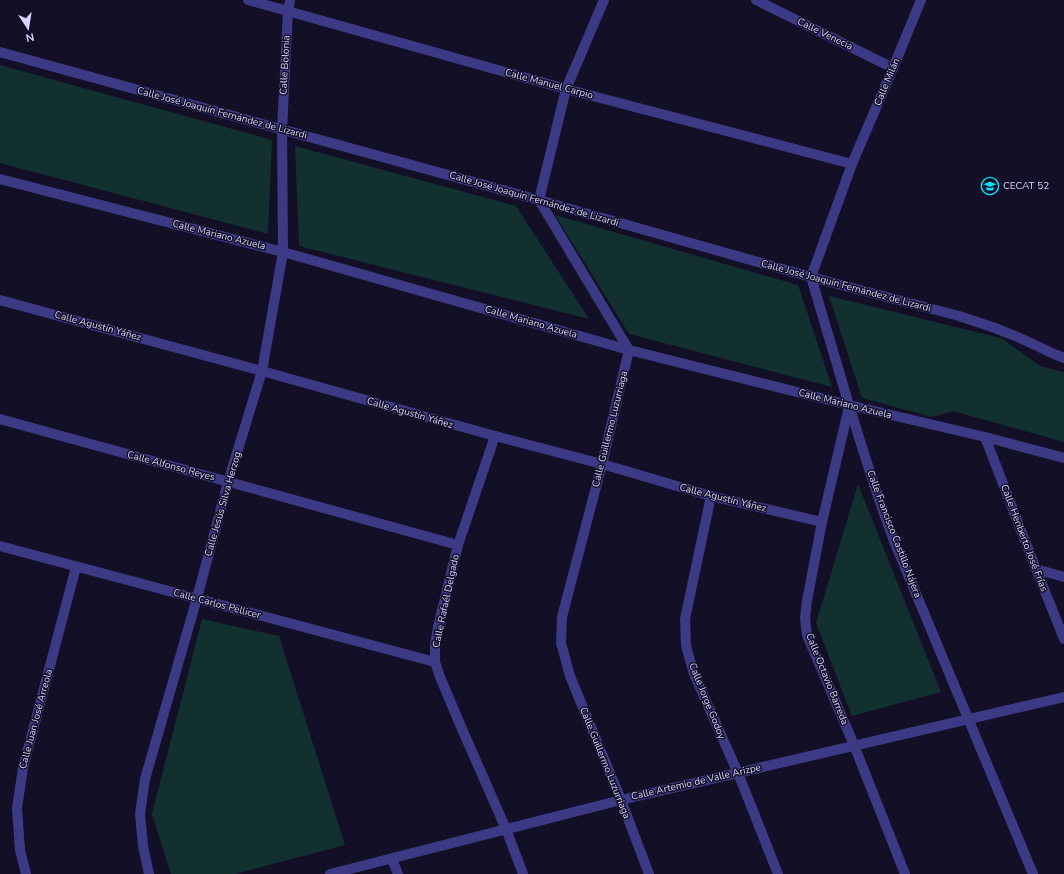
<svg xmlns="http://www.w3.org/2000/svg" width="1064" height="874" font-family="'Nunito Sans',sans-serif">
  <rect width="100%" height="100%" fill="#130f26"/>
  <g fill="#12302f">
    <polygon points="0,65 272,140 268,234 0,163"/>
    <polygon points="295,146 516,206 589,319 299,246"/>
    <polygon points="555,215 798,285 832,387 629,334"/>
    <polygon points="829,296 1001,338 1040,366 1064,372 1064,442 953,411 932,417 862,398"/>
    <polygon points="858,484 941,692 852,716 816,623"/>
    <polygon points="202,619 279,636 345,845 235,874 171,874 152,814"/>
  </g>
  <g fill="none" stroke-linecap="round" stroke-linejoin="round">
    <g stroke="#3d3a85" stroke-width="10">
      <polyline points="248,0 566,89 852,164"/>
      <polyline points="604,0 566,89 539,200 629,350 602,464 562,617 561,643 570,676 621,800 649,874"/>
      <polyline points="756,0 893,68"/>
      <polyline points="0,52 539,200 811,277 959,316 995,328 1020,338 1054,354 1064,358"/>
      <polyline points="0,179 283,252 629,350 849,405"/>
      <polyline points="0,300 262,371 495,436 602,464 711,496 822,522"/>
      <path d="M849,405c14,46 28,91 45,136l139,333"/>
      <polyline points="849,407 822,522 807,601 805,618 807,635 854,745 905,874"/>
      <polyline points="0,419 458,545"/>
      <polyline points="495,436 458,545 438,627 435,645 435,662 440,677 462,729 506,829 523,874"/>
      <polyline points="985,437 1064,458"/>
      <polyline points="711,496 685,619 686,646 694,674 738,773 778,874"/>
      <polyline points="0,546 435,662"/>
      <polyline points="1036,569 1064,577"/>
      <polyline points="392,859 398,874"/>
      <polyline points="26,874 20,850 17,808 23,768 76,567"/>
      <polyline points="149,874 143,846 140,814 145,779 197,598 228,482 262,371 283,252 282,130 288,11 290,0"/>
    </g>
    <g stroke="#3d3a85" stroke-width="10">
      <polyline points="921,0 893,68 852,164 811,277 849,405 985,437 1036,569 1064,639"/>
      <polyline points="330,874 621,800 1064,697"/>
    </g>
  </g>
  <defs>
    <symbol id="school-ring" viewBox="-11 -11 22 22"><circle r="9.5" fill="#130f26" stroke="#00e5ff" stroke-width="1.5"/><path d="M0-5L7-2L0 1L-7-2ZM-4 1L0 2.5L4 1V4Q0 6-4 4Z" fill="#00e5ff"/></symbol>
  </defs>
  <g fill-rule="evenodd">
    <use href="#school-ring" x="980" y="176" width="20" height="20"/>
  </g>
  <g text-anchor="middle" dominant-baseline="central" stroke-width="3" stroke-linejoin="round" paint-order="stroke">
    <g font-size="10" fill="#d9d4ff" stroke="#130f26">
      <text transform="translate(825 34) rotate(26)">Calle Venecia</text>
      <text transform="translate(285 65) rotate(-87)">Calle Bolonia</text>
      <text transform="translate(887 82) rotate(-67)">Calle Milán</text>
      <text transform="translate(549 84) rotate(15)">Calle Manuel Carpio</text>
      <text transform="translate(222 113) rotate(15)">Calle José Joaquín Fernández de Lizardi</text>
      <text transform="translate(534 199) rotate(16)">Calle José Joaquín Fernández de Lizardi</text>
      <text transform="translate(219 235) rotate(14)">Calle Mariano Azuela</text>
      <text transform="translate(846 286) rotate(15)">Calle José Joaquín Fernández de Lizardi</text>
      <text transform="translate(531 322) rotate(16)">Calle Mariano Azuela</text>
      <text transform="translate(98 326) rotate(15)">Calle Agustín Yáñez</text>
      <text transform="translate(845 404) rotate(14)">Calle Mariano Azuela</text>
      <text transform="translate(410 413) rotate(16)">Calle Agustín Yáñez</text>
      <text transform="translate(610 429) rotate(-76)">Calle Guillermo Luzurriaga</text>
      <text transform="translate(171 466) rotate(15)">Calle Alfonso Reyes</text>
      <text transform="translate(723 498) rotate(14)">Calle Agustín Yáñez</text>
      <text transform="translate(223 504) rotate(-74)">Calle Jesús Silva Herzog</text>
      <text transform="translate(894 534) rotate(69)">Calle Francisco Castillo Nájera</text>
      <text transform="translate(1024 538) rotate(69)">Calle Heriberto José Frías</text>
      <text transform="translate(446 601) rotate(-78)">Calle Rafaél Delgado</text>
      <text transform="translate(217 604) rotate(15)">Calle Carlos Pellicer</text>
      <text transform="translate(827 679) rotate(68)">Calle Octavio Barreda</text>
      <text transform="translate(707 701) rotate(68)">Calle Jorge Godoy</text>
      <text transform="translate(36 719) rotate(-75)">Calle Juan José Arreola</text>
      <text transform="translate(605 763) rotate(68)">Calle Guillermo Luzurriaga</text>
      <text transform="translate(696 782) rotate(-13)">Calle Artemio de Valle Arizpe</text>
    </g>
    <g font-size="10" fill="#d9d4ff" stroke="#130f26" text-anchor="start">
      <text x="1003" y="186">CECAT 52</text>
    </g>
  </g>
  <g transform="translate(28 28) rotate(168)" stroke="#130f26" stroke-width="3" paint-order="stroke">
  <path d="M0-3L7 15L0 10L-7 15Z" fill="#d9d4ff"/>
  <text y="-6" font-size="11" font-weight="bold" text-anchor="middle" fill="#d9d4ff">N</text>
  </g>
</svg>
